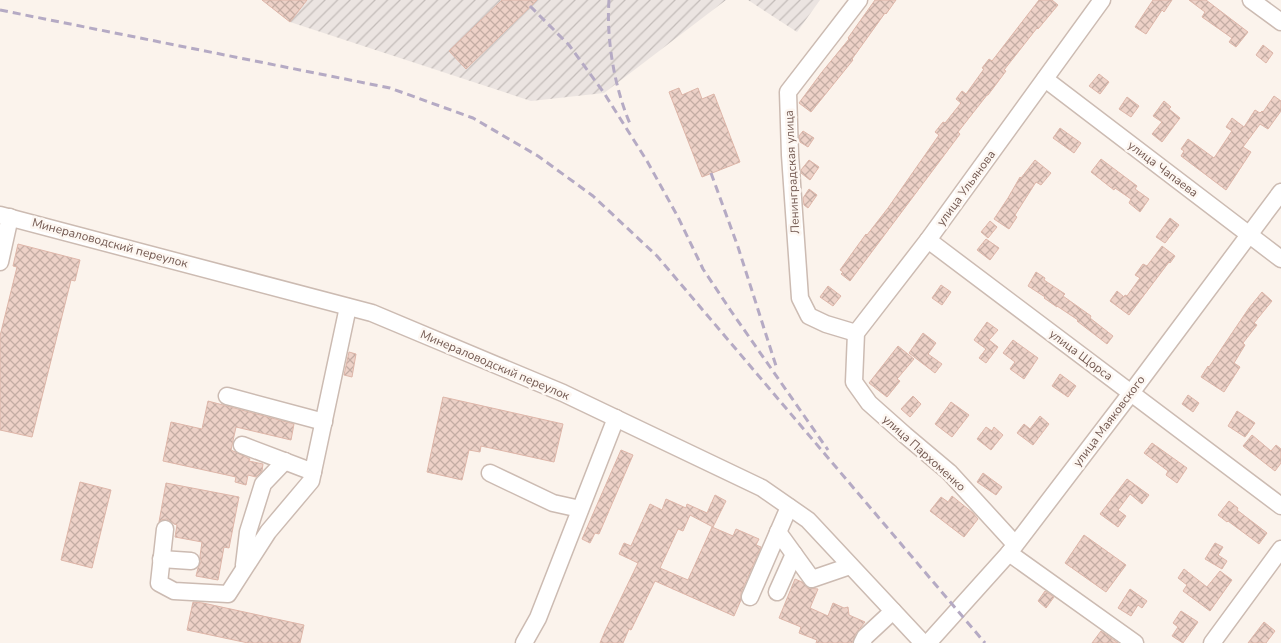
<svg xmlns="http://www.w3.org/2000/svg" width="1281" height="643" font-family="'Nunito Sans',sans-serif">
  <defs>
    <pattern id="industrial-furrows" width="10" height="10" patternUnits="userSpaceOnUse" patternTransform="scale(1.25)"><rect width="10" height="10" fill="#ebe4e1"/><path d="M-1 1l2-2M0 10L10 0M9 11l2-2" fill="none" stroke="#c3bcb9"/></pattern>
    <pattern id="building-cross-hatch" width="8" height="8" patternUnits="userSpaceOnUse" patternTransform="scale(1.25)"><rect width="8" height="8" fill="#edd1c7"/><path d="M0 0l8 8M0 8l8-8" fill="none" stroke="#c4ada4"/></pattern>
  </defs>
  <rect width="100%" height="100%" fill="#fbf3ec"/>
  <g fill="url(#industrial-furrows)">
    <polygon points="262,0 726,0 604,93 531,101 290,22"/>
    <polygon points="748,0 820,0 797,32"/>
  </g>
  <g fill="url(#building-cross-hatch)" stroke="#deb6a9">
    <polygon points="262,0 307,0 290,22"/>
    <polygon points="502,0 537,0 466,69 449,51"/>
    <polygon points="875,0 896,0 886,14 885,13 852,59 853,60 811,112 799,103 822,72 849,39 848,38"/>
    <polygon points="1039,0 1052,0 1058,5 1038,29 1037,28 1004,70 1006,71 988,95 987,95 958,132 960,134 850,281 841,274 843,272 840,270 866,234 867,235 888,208 939,135 935,132 943,122 945,123 961,103 956,99 962,91 966,94 984,69 982,68 989,59 992,61"/>
    <polygon points="1153,0 1172,0 1164,12 1162,10 1146,34 1135,27"/>
    <polygon points="1189,0 1206,0 1248,32 1236,47 1229,42 1232,38 1202,17 1205,12"/>
    <polygon points="1263,45 1273,53 1266,63 1256,55"/>
    <polygon points="1099,74 1109,82 1100,94 1089,86"/>
    <polygon points="679,88 682,95 698,88 702,99 714,94 740,162 702,177 669,92"/>
    <polygon points="1274,96 1281,101 1281,111 1268,129 1260,124 1243,147 1251,152 1226,190 1181,156 1184,151 1181,149 1188,139 1214,158 1232,131 1226,127 1232,118 1244,127 1255,110 1260,113 1262,111 1263,112"/>
    <polygon points="1127,97 1139,106 1131,117 1119,109"/>
    <polygon points="1164,101 1171,107 1169,109 1180,118 1162,142 1152,134 1162,122 1153,116"/>
    <polygon points="1060,128 1081,143 1074,153 1053,138"/>
    <polygon points="803,131 814,138 808,147 800,142 799,136"/>
    <polygon points="1101,159 1137,186 1135,189 1149,199 1140,212 1129,203 1131,199 1115,188 1114,190 1091,172"/>
    <polygon points="809,160 819,167 810,180 801,173 801,170"/>
    <polygon points="1035,160 1051,173 1041,185 1036,182 1015,215 1017,217 1009,229 994,219 1008,198 1020,177 1021,178"/>
    <polygon points="809,189 817,195 808,208 804,205 803,198"/>
    <polygon points="1170,218 1179,225 1165,243 1156,237"/>
    <polygon points="990,221 997,227 988,238 981,232"/>
    <polygon points="986,239 999,248 990,260 977,250"/>
    <polygon points="18,244 80,260 75,281 71,280 32,437 0,430 0,336 17,267 13,266"/>
    <polygon points="1162,246 1175,256 1170,263 1169,262 1129,315 1110,301 1117,291 1124,297 1125,295 1127,296 1140,278 1135,275 1143,264 1147,266"/>
    <polygon points="1036,272 1045,278 1044,280 1065,294 1063,296 1091,316 1090,318 1113,336 1107,344 1077,321 1078,320 1057,306 1057,307 1044,298 1045,297 1028,286"/>
    <polygon points="941,285 951,292 942,305 932,298"/>
    <polygon points="828,286 841,296 833,306 820,297"/>
    <polygon points="1262,292 1272,301 1254,323 1257,325 1243,343 1245,345 1234,363 1240,367 1224,392 1201,377 1208,366 1209,367 1249,308"/>
    <polygon points="987,322 998,330 989,340 998,347 986,363 979,358 986,349 974,340"/>
    <polygon points="923,333 936,343 928,354 942,364 935,373 909,353"/>
    <polygon points="1013,340 1038,358 1024,379 1010,369 1015,362 1003,353"/>
    <polygon points="898,346 914,359 897,379 900,381 887,397 869,383"/>
    <polygon points="349,352 356,354 352,377 344,375"/>
    <polygon points="1060,374 1076,386 1068,397 1052,386"/>
    <polygon points="1188,395 1199,403 1193,412 1182,404"/>
    <polygon points="913,396 921,404 910,417 901,409"/>
    <polygon points="443,397 563,424 554,462 481,446 480,452 469,450 462,480 427,472"/>
    <polygon points="208,401 294,424 291,440 236,427 231,450 250,459 249,461 263,464 262,471 256,477 248,475 246,485 235,482 236,477 163,461 171,422 202,429"/>
    <polygon points="951,402 969,415 952,437 935,424"/>
    <polygon points="1237,411 1255,423 1245,437 1228,426"/>
    <polygon points="1040,416 1049,424 1033,445 1017,433 1024,424 1030,429"/>
    <polygon points="986,427 992,431 994,427 1003,435 991,450 977,439"/>
    <polygon points="1252,435 1271,451 1276,445 1281,449 1281,463 1275,471 1243,446"/>
    <polygon points="1152,443 1187,468 1177,483 1166,475 1168,471 1144,453"/>
    <polygon points="621,450 633,455 599,534 595,533 590,543 582,539"/>
    <polygon points="983,473 1002,487 996,495 977,482"/>
    <polygon points="1127,479 1149,495 1142,504 1130,494 1118,510 1126,516 1118,527 1100,514"/>
    <polygon points="80,482 111,490 92,568 61,560"/>
    <polygon points="166,483 239,497 229,548 224,547 218,580 196,576 198,568 201,562 200,556 202,542 175,537 177,525 174,524 170,521 167,519 161,520 159,522"/>
    <polygon points="715,495 726,501 713,527 690,515 683,531 678,529 660,568 688,580 712,527 733,536 736,529 759,539 756,545 761,547 741,593 741,600 734,616 655,581 631,630 629,629 623,643 600,643 605,631 638,563 619,554 624,543 631,546 650,504 662,510 666,499 686,508 687,504 707,513"/>
    <polygon points="952,496 973,513 978,519 964,537 930,511 941,497 948,502"/>
    <polygon points="1229,501 1238,508 1237,510 1267,533 1259,544 1228,521 1227,522 1218,515"/>
    <polygon points="1084,535 1126,565 1106,592 1065,563"/>
    <polygon points="1215,543 1223,547 1218,555 1227,561 1222,569 1205,559"/>
    <polygon points="1184,569 1207,587 1220,571 1232,580 1210,611 1183,591 1187,585 1178,578"/>
    <polygon points="795,579 802,582 808,588 818,589 810,608 828,616 833,603 844,608 848,607 849,615 865,622 856,633 852,643 816,643 817,640 799,633 801,627 779,618"/>
    <polygon points="1130,589 1147,601 1142,608 1138,605 1131,616 1118,608"/>
    <polygon points="1045,591 1054,597 1046,608 1038,601"/>
    <polygon points="193,602 203,603 304,625 300,643 248,643 187,630"/>
    <polygon points="1181,611 1198,622 1183,643 1172,636 1178,627 1173,623"/>
    <polygon points="1264,622 1275,631 1266,643 1248,643"/>
    <polygon points="1101,631 1118,643 1092,643"/>
  </g>
  <g fill="none" stroke-linecap="round" stroke-linejoin="round">
    <defs>
      <g id="minor">
        <polyline points="1251,0 1281,22"/>
        <polyline points="1045,79 1281,259"/>
        <polyline points="0,215 372,313 563,393 762,488 808,520 923,643"/>
        <polyline points="928,240 1281,506"/>
        <polyline points="0,262 10,217"/>
        <polyline points="856,333 826,324 809,316 800,298 790,155 788,92 859,0"/>
        <polyline points="227,396 324,422"/>
        <polyline points="242,445 313,472"/>
        <polyline points="490,473 553,503 580,509"/>
        <polyline points="165,529 159,583 174,591 228,594 268,532 311,481 348,307"/>
        <polyline points="778,532 812,579 850,566"/>
        <polyline points="1015,544 949,472 905,435 869,403 854,382 856,333 928,240 1102,0"/>
        <polyline points="1009,553 1135,643"/>
        <polyline points="161,559 191,561"/>
        <polyline points="244,565 248,532 263,484 285,461"/>
        <polyline points="777,592 794,554"/>
        <polyline points="750,597 789,507"/>
        <polyline points="524,643 538,618 616,418"/>
        <polyline points="862,643 865,637 893,611"/>
        <polyline points="928,643 1009,553 1131,393 1281,192"/>
        <polyline points="1212,643 1281,549"/>
      </g>
    </defs>
    <use href="#minor" stroke="#ccbbb2" stroke-width="19"/>
    <use href="#minor" stroke="#fff" stroke-width="16"/>
    <g stroke="#b5aac4" stroke-width="3" stroke-dasharray="8 5" stroke-linecap="butt">
      <path d="M609,0c-3,40 6,90 22,126"/>
      <polyline points="530,6 569,45 604,93 647,161 678,217 703,269 731,311 828,450"/>
      <polyline points="0,10 390,88 473,118 538,156 593,196 657,256 985,643"/>
      <polyline points="711,173 738,247 777,369"/>
    </g>
  </g>
  <g text-anchor="middle" dominant-baseline="central" stroke-width="5" stroke-linejoin="round" paint-order="stroke">
    <g font-size="12" fill="#735951" stroke="#fdf7f2">
      <text transform="translate(1163 169) rotate(37)">улица Чапаева</text>
      <text transform="translate(792 172) rotate(-93)">Ленинградская улица</text>
      <text transform="translate(966 188) rotate(-54)">улица Ульянова</text>
      <text transform="translate(110 243) rotate(15)">Минераловодский переулок</text>
      <text transform="translate(1081 355) rotate(37)">улица Щорса</text>
      <text transform="translate(495 365) rotate(23)">Минераловодский переулок</text>
      <text transform="translate(1109 421) rotate(-53)">улица Маяковского</text>
      <text transform="translate(924 453) rotate(42)">улица Пархоменко</text>
    </g>
  </g>
</svg>
